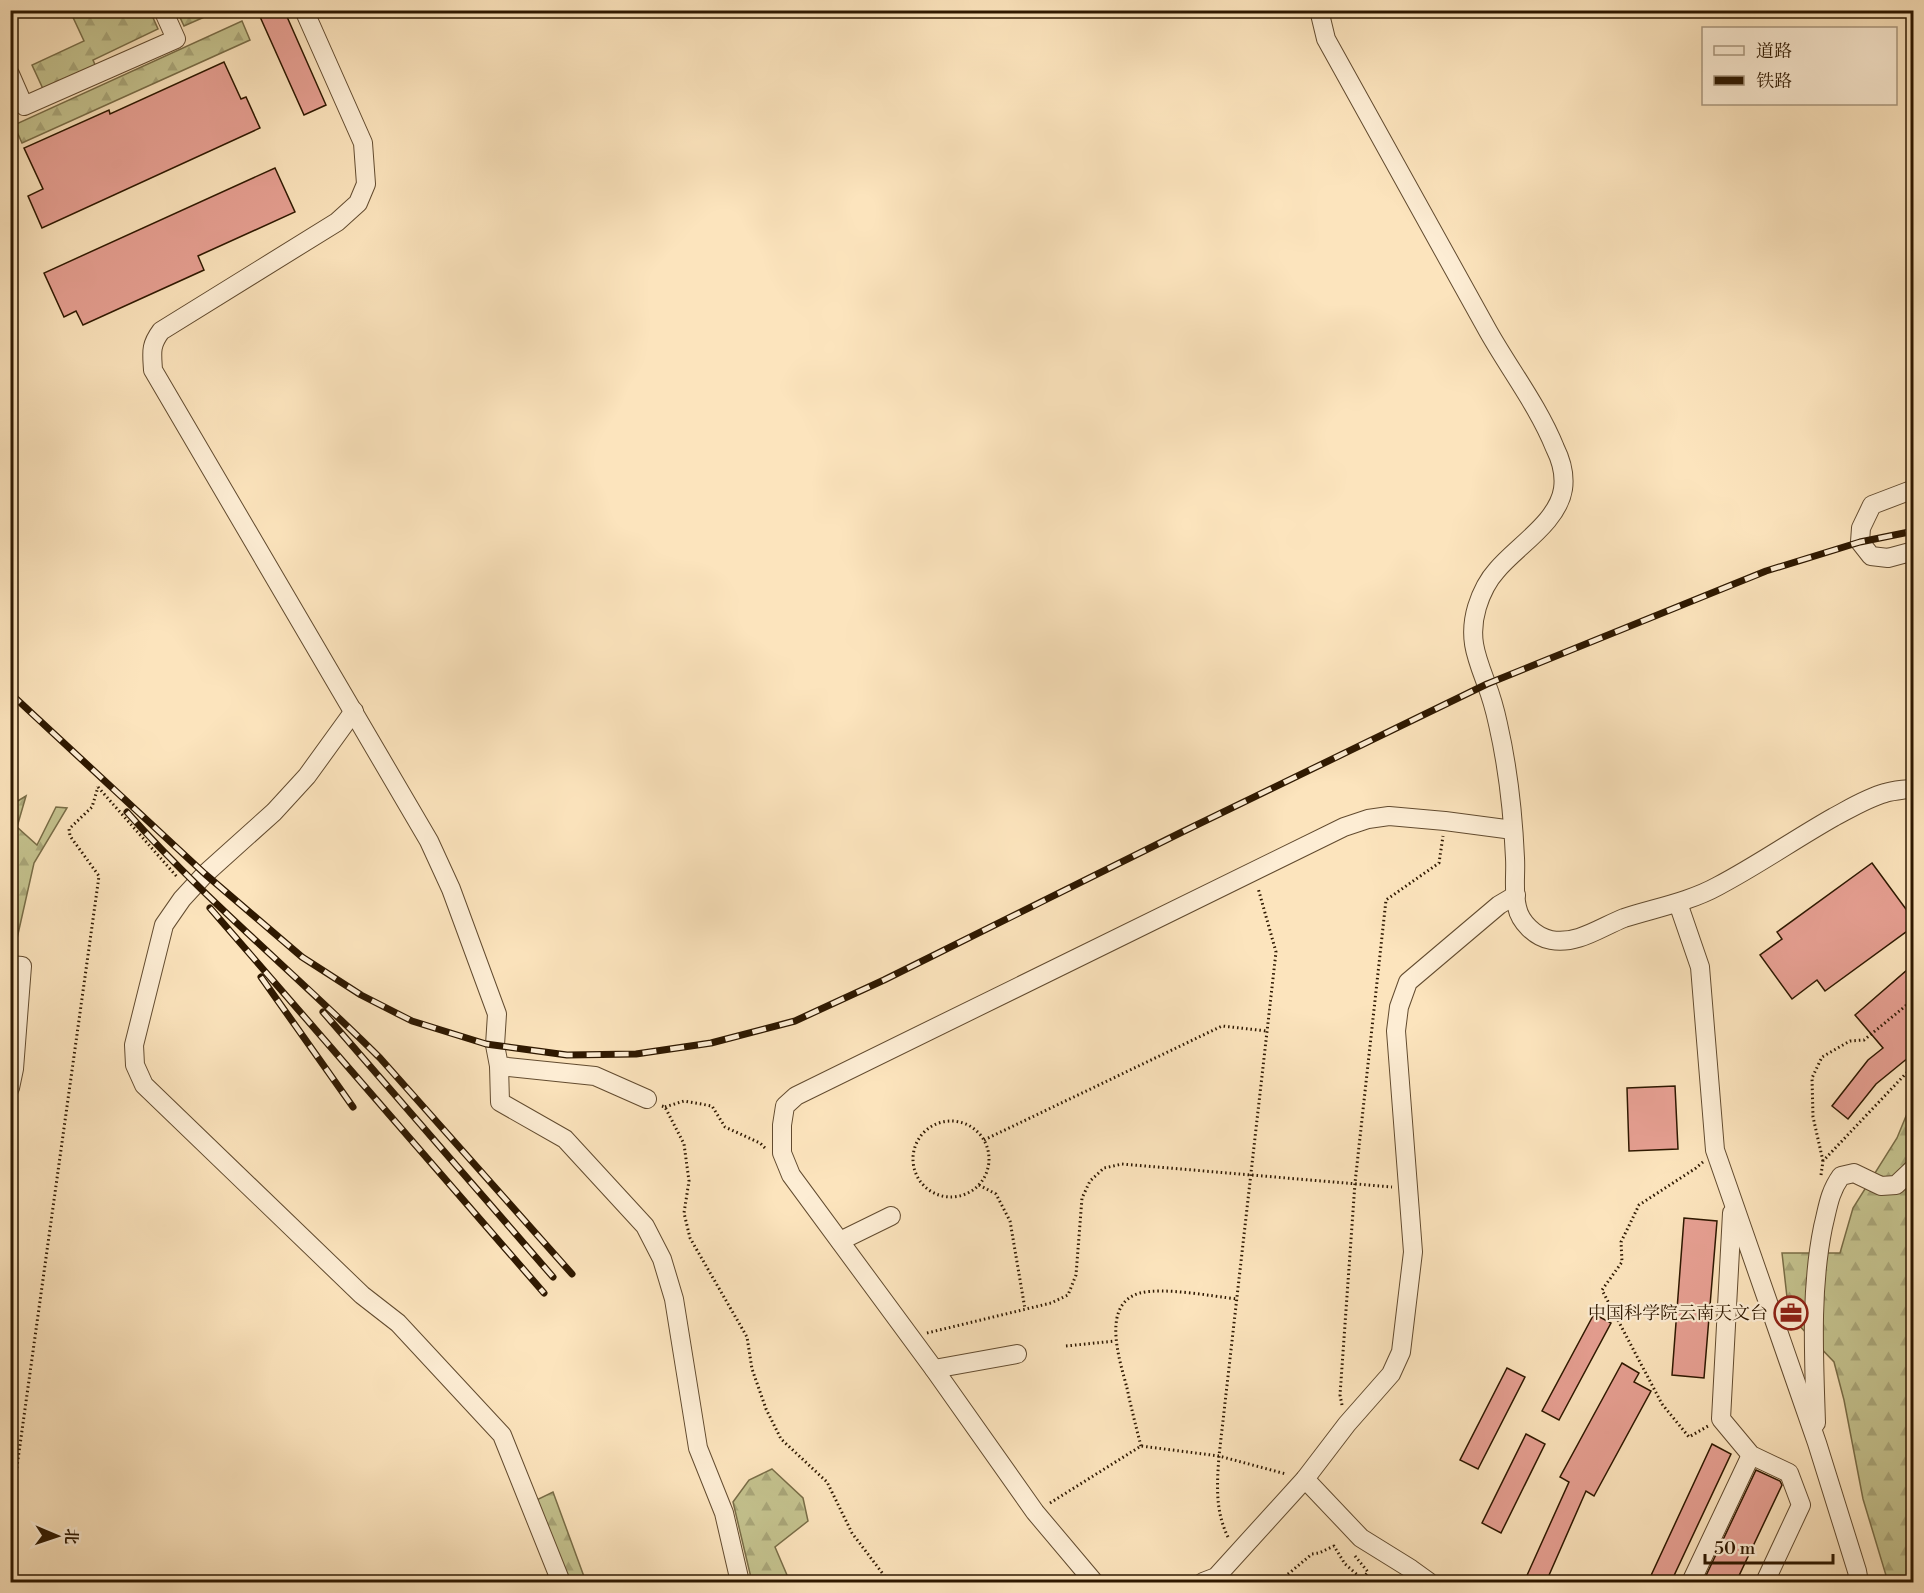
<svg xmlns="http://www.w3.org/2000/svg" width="1924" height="1593" font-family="'Libre Bodoni','Noto Serif SC',serif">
  <defs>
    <pattern id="forest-firs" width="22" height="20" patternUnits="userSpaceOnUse" patternTransform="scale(1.5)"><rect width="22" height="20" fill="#c4c28e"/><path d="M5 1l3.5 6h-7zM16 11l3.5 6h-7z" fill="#a9a679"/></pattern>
  </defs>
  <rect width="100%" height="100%" fill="#fce4bd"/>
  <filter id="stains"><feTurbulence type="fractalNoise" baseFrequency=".00333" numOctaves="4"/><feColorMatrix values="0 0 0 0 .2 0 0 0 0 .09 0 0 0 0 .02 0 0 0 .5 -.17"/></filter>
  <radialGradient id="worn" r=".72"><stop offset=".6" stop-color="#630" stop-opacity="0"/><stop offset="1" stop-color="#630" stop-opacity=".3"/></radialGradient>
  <g fill="url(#forest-firs)" stroke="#796d47" stroke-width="1.5">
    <polygon points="70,11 150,11 158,29 93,60 96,67 44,91 32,65 84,41"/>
    <polygon points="177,11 218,11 184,26"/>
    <polygon points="242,21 250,40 22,143 14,125"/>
    <polygon points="26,796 17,827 37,845 56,807 67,808 34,863 16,943 11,946 11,805"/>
    <polygon points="1913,1103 1913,1582 1888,1582 1863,1499 1844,1400 1834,1362 1789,1315 1782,1253 1840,1253 1853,1208 1897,1138 1911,1104"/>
    <polygon points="772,1469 803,1498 808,1521 775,1547 790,1582 752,1582 733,1502 749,1480"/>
    <polygon points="553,1492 586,1582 556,1582 524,1506"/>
  </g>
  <g fill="#e7a093" stroke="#2e1800" stroke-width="1.5">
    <polygon points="257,10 284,10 326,105 304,115"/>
    <polygon points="224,62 241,99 246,97 260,128 42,228 28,196 43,189 24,148 109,110 110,114"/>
    <polygon points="275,168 295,212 198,256 204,270 83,325 76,311 64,317 44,273"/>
    <polygon points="1872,863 1914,920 1914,926 1825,991 1817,980 1792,999 1760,955 1782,939 1777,932"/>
    <polygon points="1914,964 1914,1053 1876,1084 1848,1119 1832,1106 1868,1060 1883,1048 1855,1015"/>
    <polygon points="1675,1086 1678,1149 1629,1151 1627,1088"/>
    <polygon points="1684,1218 1717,1221 1704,1378 1672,1375"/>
    <polygon points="1594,1314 1611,1323 1559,1420 1542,1411"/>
    <polygon points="1622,1363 1639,1373 1634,1382 1651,1391 1594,1496 1586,1491 1546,1582 1524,1582 1569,1482 1560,1477"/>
    <polygon points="1507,1368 1525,1377 1478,1469 1460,1460"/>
    <polygon points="1526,1434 1545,1444 1501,1533 1482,1523"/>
    <polygon points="1712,1444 1731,1454 1671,1582 1648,1582"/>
    <polygon points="1756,1470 1780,1481 1782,1485 1736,1582 1703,1582"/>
  </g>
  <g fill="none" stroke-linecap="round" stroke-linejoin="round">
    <defs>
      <g id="minor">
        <path d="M304,10l59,133 3,41 -8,19 -21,19 -176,109c-11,15 -9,21 -8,39l276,471 22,48 46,125 -2,31 4,21 96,10 52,23"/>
        <path d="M1319,10l7,29c54,97 108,194 162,292 22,39 50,75 67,117 6,12 10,27 8,41 -5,33 -46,57 -66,81 -10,11 -16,24 -20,37 -9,30 -1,49 9,76 5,13 9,27 12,41 10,44 15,89 17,134 1,16 -2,33 2,49 3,15 18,30 34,33 26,5 50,-13 73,-22 31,-10 65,-16 94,-32 40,-21 77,-47 116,-69 17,-9 33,-19 51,-24 9,-3 19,-3 29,-5"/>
        <polyline points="10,74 24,106 176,39 163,10"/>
        <polyline points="1914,489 1872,505 1861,528 1860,542 1871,556 1888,558 1914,551"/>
        <polyline points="354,711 307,776 274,812 205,874 182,899 164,925 134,1045 135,1065 144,1085 362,1295 398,1323 502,1435 561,1582"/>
        <polyline points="1678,903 1700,967 1715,1150 1817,1443 1857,1571 1859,1582"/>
        <polyline points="10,965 22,966 14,1069 10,1088"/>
        <polyline points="499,1066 500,1102 565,1139 645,1226 662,1259 674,1299 698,1448 724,1513 740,1582"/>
        <polyline points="1732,1213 1721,1419 1751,1455 1789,1473 1801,1505 1765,1582"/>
        <polyline points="840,1241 891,1216"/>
        <polyline points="934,1369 1017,1354"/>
        <path d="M1816,1423c-2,-65 -6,-132 7,-196 5,-20 6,-34 18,-51l13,-3 27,13 15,-1 18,-17"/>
        <polyline points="1305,1479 1361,1538 1411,1569 1429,1582"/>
        <polyline points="1094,1582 1035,1512 934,1369 791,1175 782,1153 782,1125 785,1106 796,1096 1344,827 1368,819 1389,816 1445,821 1513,830"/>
        <polyline points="1203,1582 1216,1577 1305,1479 1347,1424 1391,1374 1401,1352 1413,1252 1396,1031 1399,1007 1408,982 1499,905 1516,895"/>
        <polyline points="1691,1582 1751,1455"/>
      </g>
    </defs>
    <use href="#minor" stroke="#624b2f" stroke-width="20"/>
    <g stroke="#2e1800" stroke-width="3" stroke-dasharray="1.5 3" stroke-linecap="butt">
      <polyline points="98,787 178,878"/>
      <polyline points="662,1106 665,1107 684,1144 689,1181 684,1213 690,1238 747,1337 752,1369 766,1409 781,1439 827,1482 852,1533 889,1582"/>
      <polyline points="665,1107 684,1101 712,1106 725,1127 760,1143 765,1148"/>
      <circle cx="951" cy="1159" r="38"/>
      <polyline points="984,1140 1222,1026 1267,1031"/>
      <polyline points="1823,1161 1813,1117 1812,1078 1822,1057 1850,1041 1864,1040 1914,999"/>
      <polyline points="1703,1162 1696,1168 1639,1205 1621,1242 1622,1262 1602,1290 1662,1404 1689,1437 1708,1426"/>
      <polyline points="1821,1175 1823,1161 1914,1065"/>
      <polyline points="979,1185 996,1194 1010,1221 1025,1309"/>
      <polyline points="927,1333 1051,1303 1068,1295 1076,1275 1082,1198 1090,1181 1104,1168 1122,1164 1392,1187"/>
      <polyline points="1066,1346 1115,1341"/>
      <polyline points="1342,1405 1340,1395 1355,1183 1386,900 1439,863 1443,836"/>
      <path d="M1141,1446c-5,-19 -10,-39 -14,-58 -7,-27 -27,-84 13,-95 24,-6 71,3 97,6"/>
      <polyline points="1050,1503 1141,1446 1219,1456 1286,1474"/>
      <polyline points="10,1517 99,876 70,836 69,829 92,807 98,787"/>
      <path d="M1228,1537c-13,-26 -11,-53 -9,-81l57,-504 -18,-64"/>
      <polyline points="1355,1556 1368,1572 1362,1579 1366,1582"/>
      <polyline points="10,1579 23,1582"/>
      <polyline points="1281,1580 1312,1554 1319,1553 1334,1546 1345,1564 1362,1579"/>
      <polyline points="1281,1580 1290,1582"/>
    </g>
    <use href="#minor" stroke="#fdedd4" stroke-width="18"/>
    <defs>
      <g id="rail">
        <polyline points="10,693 205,874 302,957 361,995 412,1021 486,1044 567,1055 636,1054 711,1043 795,1021 884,980 1180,833 1487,684 1766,571 1860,542 1914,531"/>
        <path d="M127,812c78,88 170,163 253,246l192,216"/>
        <polyline points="210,908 544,1293"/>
        <polyline points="261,977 353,1107"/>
        <polyline points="323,1012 553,1277"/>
      </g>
    </defs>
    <use href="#rail" stroke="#2e1800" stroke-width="7"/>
    <use href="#rail" stroke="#fdedd4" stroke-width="4.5" stroke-dasharray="14" stroke-linecap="butt"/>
  </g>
  <defs>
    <symbol id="office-ring" viewBox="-11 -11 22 22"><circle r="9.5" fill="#fdedd4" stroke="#8f2418" stroke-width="1.5"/><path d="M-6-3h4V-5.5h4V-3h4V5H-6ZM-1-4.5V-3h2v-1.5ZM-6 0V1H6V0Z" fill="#8f2418"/></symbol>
  </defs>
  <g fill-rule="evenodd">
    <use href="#office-ring" x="1772" y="1294" width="38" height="38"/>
  </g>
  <g text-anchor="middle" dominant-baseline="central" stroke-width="4.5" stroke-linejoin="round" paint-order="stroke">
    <g font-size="18" fill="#2e1800" stroke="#fdedd4" text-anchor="end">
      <text x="1768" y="1313">中国科学院云南天文台</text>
    </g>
  </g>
  <rect width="1924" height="1593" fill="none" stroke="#fce4bd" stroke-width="36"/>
  <rect x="12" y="12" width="1900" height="1569" fill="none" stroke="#2e1800" stroke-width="3"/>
  <rect x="18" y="18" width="1888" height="1557" fill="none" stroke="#2e1800" stroke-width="1.5"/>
  <rect x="1702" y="27" width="195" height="78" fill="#fdedd4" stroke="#aa987f" stroke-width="1.5"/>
  <rect x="1714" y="46" width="30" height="9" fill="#fdedd4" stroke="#aa987f" stroke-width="1.5"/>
  <text x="1756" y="57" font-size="18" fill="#2e1800">道路</text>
  <rect x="1714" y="76" width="30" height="9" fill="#2e1800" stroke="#aa987f" stroke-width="1.5"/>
  <text x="1756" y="87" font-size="18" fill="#2e1800">铁路</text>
  <g transform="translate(57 1536) rotate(92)" stroke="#fdedd4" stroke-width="4.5" paint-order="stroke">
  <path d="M0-4.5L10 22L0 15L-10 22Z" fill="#2e1800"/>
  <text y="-9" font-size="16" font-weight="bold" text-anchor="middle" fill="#2e1800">北</text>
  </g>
  <path d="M1705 1554v9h128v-9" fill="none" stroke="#2e1800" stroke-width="3"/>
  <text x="1714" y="1554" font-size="18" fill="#2e1800" stroke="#fdedd4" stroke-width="4.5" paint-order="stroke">50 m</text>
  <rect width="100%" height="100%" filter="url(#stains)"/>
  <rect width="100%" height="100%" fill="url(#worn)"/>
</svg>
